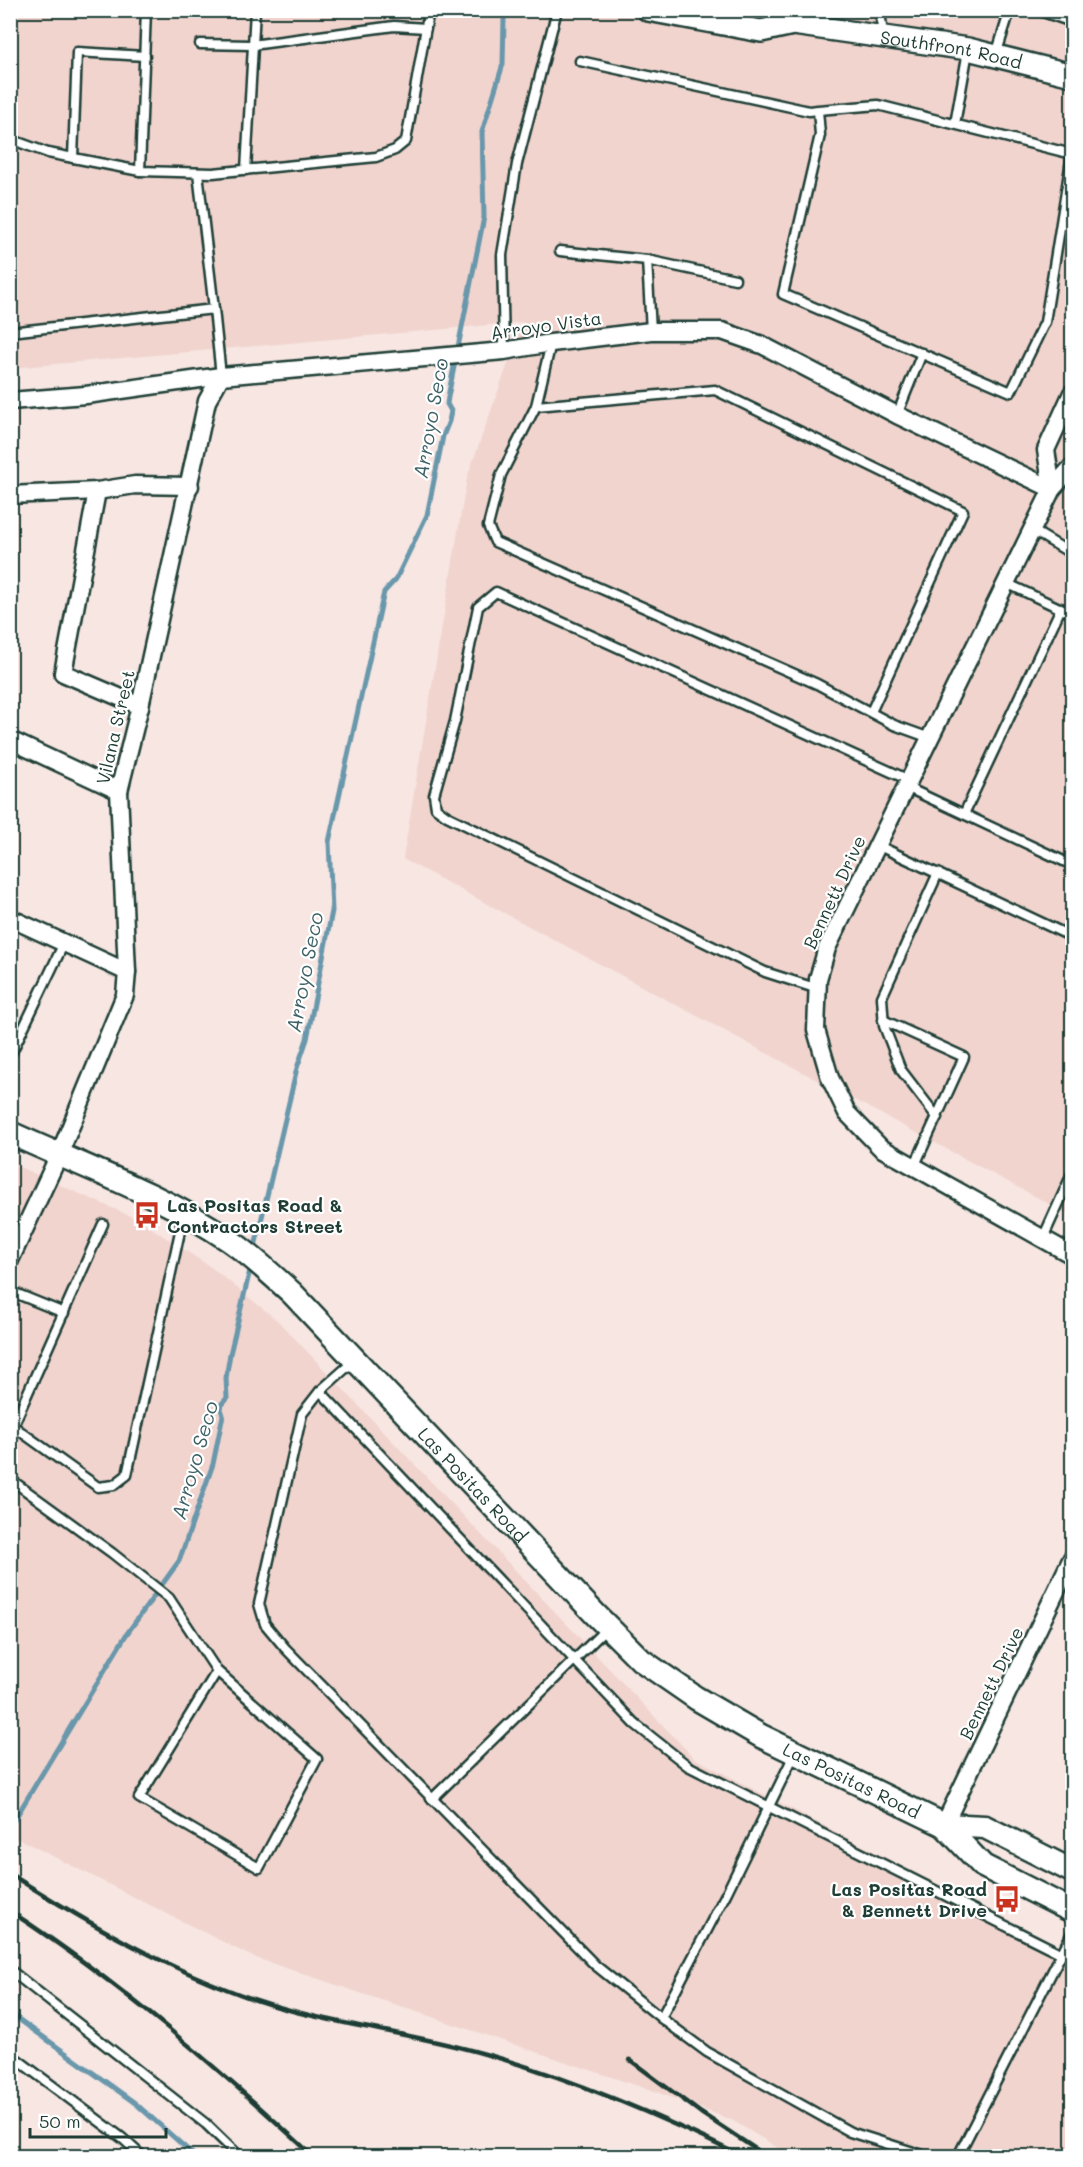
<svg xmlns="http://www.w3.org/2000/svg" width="1083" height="2167" font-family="Mali,sans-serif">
  <rect width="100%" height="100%" fill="#f7e6e2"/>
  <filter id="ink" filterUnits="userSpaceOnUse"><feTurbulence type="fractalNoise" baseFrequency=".0167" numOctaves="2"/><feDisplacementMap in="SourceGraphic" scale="12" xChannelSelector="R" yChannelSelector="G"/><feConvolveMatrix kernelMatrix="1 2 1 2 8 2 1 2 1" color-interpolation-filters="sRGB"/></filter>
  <g filter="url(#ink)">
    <g fill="#f1d4ce">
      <polygon points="11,11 1072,11 1072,1216 403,859 467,478 523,322 11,368"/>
      <polygon points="10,1163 139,1220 212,1268 277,1320 694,1758 1072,1955 1072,2156 791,2156 732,2120 662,2094 253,1957 11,1835"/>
    </g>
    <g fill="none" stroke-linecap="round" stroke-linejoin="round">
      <g stroke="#6997ab" stroke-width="5">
        <polyline points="254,1251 297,1068 307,1039 332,911 329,842 384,592 396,579 427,515 443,436 449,421 451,411 447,404 448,397 484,217 482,132 503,64 504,19 507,10"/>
        <polyline points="10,1827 126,1635 179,1561 213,1464 223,1415 220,1406 227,1398 226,1378 230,1354 251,1266"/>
        <polyline points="10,2013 135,2103 195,2156"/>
      </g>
      <defs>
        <g id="service">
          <polyline points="880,10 883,36"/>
          <polyline points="1037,10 1072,22"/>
          <polyline points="200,44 252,45 394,26 426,28"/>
          <polyline points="996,55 1010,10"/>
          <polyline points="580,61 809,111 818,110 878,105 1072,154 1045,322 1011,392 783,294 820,135 818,110"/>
          <polyline points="955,124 968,51"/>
          <polyline points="10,139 48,153 140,171 213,173 376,157 395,150 406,141 429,10"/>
          <polyline points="73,158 77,52 145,56"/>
          <polyline points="246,170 255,10"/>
          <polyline points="140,171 146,10"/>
          <polyline points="560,251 647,260 651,331"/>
          <polyline points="647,260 735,279"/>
          <polyline points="214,309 221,376"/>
          <polyline points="10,332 214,309 198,173"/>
          <polyline points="551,343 536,406 501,475 488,526 495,542 817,684 894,725 930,738"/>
          <polyline points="504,351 502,255 517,164 557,10"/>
          <polyline points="536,406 715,390 963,511 871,712"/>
          <polyline points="897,415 922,353"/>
          <polyline points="1032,530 1072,554"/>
          <polyline points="1006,583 1072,614"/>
          <polyline points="906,787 1072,865"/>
          <polyline points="964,814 1061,608"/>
          <polyline points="877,845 1072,937"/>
          <polyline points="818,989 765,972 447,816 436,808 434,795 455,721 478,607 496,592 909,780"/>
          <polyline points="883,1020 964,1057 914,1167"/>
          <polyline points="11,1054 64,943"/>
          <polyline points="937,1117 901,1070 884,1026 882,997 938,873"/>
          <polyline points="103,1224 13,1426 98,1487 114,1485 127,1475 184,1213"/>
          <polyline points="1043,1238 1072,1174"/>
          <polyline points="10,1291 64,1313"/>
          <polyline points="355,1360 320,1391 302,1414 259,1604 265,1624 285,1648 595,1965 661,2018 707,2052 850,2132 926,2156"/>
          <polyline points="320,1391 635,1724 688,1766 1062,1954"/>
          <polyline points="10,1479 112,1553 169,1598 217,1671 317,1759 259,1868 139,1798 217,1671"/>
          <polyline points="432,1799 608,1627"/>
          <polyline points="10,1970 206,2124 239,2156"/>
          <polyline points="661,2018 727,1892 795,1753"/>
          <polyline points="10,2054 122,2138 142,2156"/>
          <polyline points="958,2156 1072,1933"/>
        </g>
        <g id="minor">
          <polyline points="10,401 86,395 221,376 504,351 551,343 651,331 722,331 762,345 897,415 1052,489"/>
          <polyline points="1072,467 1052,489 827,948 818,979 816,1030 830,1078 847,1113 881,1148 1072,1255"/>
          <polyline points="1052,489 1046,450 1072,393"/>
          <polyline points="97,491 63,673 140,706"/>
          <polyline points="10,495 97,491 135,485 190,486"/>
          <polyline points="10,740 119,791"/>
          <polyline points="10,918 127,972"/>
          <polyline points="10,1260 59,1155 125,995 127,972 119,791 140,706 207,401 221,376"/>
          <polyline points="944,1825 1072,1558"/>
        </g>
        <g id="tertiary">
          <path id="s1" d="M648,10l113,21 32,-7 175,25 104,26"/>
          <polyline points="772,10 793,24"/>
        </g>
        <g id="secondary">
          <path id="s2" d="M10,1133c72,33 154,62 219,107 22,15 43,35 63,53l304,322 45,45 55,38 65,38 183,89 39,41 89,45"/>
          <polyline points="944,1825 985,1827 1072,1871"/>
        </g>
      </defs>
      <use href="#service" stroke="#1f3d34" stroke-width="13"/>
      <use href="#minor" stroke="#1f3d34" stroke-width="21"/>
      <use href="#tertiary" stroke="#1f3d34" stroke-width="26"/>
      <use href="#secondary" stroke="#1f3d34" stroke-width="27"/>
      <use href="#service" stroke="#fff" stroke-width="8"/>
      <use href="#minor" stroke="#fff" stroke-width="16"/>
      <use href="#tertiary" stroke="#fff" stroke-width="21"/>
      <use href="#secondary" stroke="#fff" stroke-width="22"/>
      <g stroke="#1f3d34" stroke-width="4.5">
        <path d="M10,1874c78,49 158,96 246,126 74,25 154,32 229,54 89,25 173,61 256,102"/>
        <path d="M10,1911c109,71 208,157 303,245"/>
        <polyline points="630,2060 701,2113 766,2156"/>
      </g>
    </g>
  </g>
  <defs>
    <symbol id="bus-bare" viewBox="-9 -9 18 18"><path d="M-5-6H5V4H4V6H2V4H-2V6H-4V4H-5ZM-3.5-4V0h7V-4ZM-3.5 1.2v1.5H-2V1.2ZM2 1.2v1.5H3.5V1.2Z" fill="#c8321e" stroke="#fff" stroke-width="2.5" paint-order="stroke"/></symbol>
  </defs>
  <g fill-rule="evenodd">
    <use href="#bus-bare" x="128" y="1196" width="38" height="38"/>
    <use href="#bus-bare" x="988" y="1880" width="38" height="38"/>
  </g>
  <g text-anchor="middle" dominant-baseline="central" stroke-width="4.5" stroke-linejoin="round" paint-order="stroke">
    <g font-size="18" fill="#1f3d34" stroke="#fff">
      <text stroke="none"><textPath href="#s1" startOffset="308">Southfront Road</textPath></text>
      <text transform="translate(546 325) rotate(-8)">Arroyo Vista</text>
      <text transform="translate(115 727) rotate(-77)">Vilana Street</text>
      <text transform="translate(834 892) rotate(-65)">Bennett Drive</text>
      <text stroke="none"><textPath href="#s2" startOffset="590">Las Positas Road</textPath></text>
      <text transform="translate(991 1683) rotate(-64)">Bennett Drive</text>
      <text stroke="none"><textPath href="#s2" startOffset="1076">Las Positas Road</textPath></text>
    </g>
    <g font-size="18" font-weight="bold" fill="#1f3d34" stroke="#fff" text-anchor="start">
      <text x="167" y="1205">Las Positas Road &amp;<tspan x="167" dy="21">Contractors Street</tspan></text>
      <text x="987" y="1889" text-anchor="end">Las Positas Road<tspan x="987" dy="21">&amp; Bennett Drive</tspan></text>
    </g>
    <g font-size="20" font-style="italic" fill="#3e6266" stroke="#fff">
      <text transform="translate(430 418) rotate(-80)">Arroyo Seco</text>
      <text transform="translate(304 972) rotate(-79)">Arroyo Seco</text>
      <text transform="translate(194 1460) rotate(-74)">Arroyo Seco</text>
    </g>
  </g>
  <rect width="1083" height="2167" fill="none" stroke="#fff" stroke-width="36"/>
  <rect x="18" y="18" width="1047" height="2131" fill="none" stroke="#1f3d34" stroke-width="2" filter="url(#ink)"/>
  <path d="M30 2128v9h136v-9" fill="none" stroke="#1f3d34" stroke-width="3"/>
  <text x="39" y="2128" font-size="18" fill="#1f3d34" stroke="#ffffff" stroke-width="4.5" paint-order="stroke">50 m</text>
</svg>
